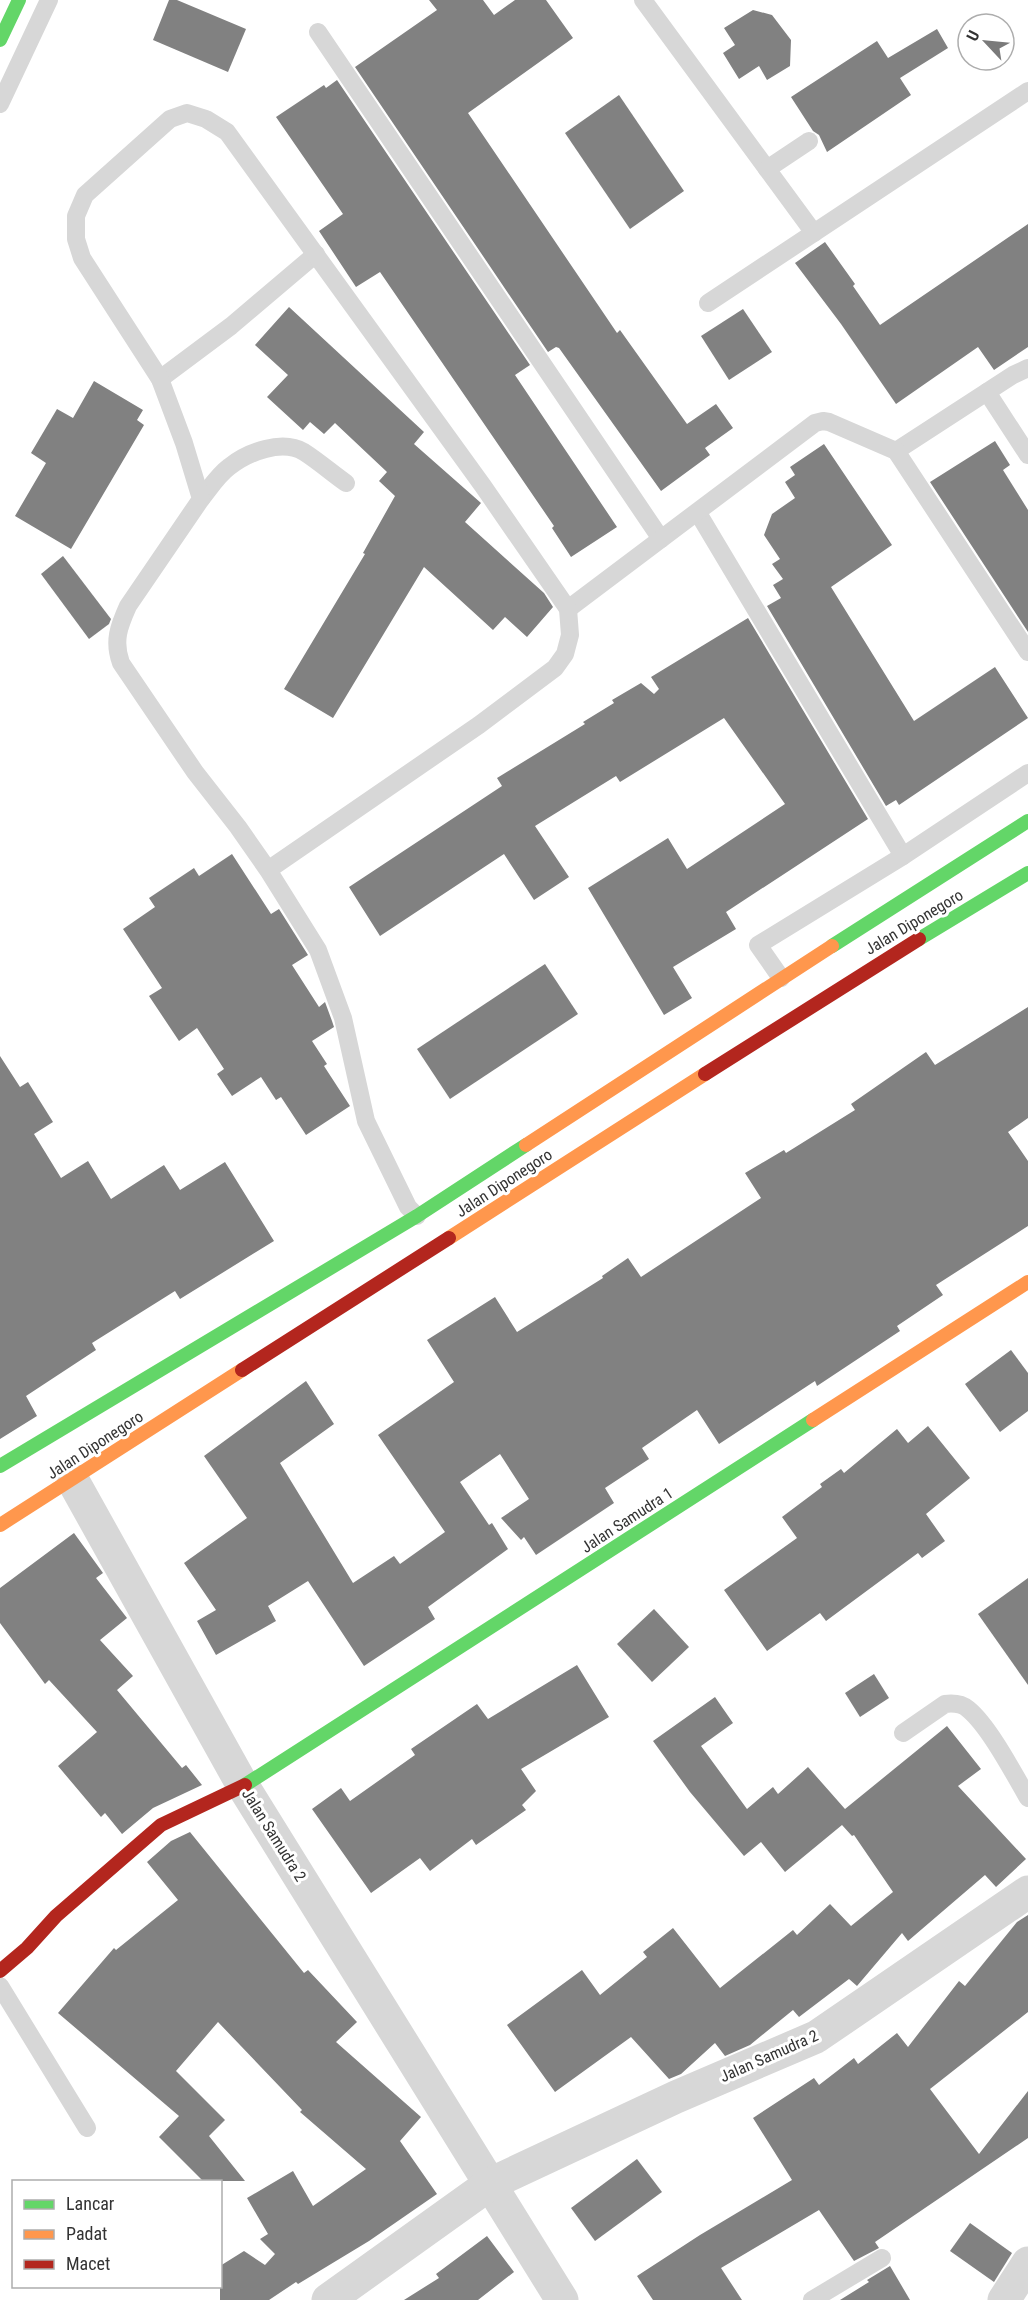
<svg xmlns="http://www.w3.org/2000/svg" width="1028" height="2300" font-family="'Roboto Condensed',sans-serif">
  <rect width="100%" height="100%" fill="#fff"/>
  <g fill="#818181">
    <polygon points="169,0 177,0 246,29 228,72 153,40"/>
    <polygon points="429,0 483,0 494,15 515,0 546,0 573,38 468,113 617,333 620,330 687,424 716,404 733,428 705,448 710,455 661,491 559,348 556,347 548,352 355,67 437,10"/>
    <polygon points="753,10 772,15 791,40 790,66 767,80 759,66 739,79 723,53 735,45 724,28"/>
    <polygon points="937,29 948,48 900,78 911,95 827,152 819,135 813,131 791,97 877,41 888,58"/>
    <polygon points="337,80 530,365 515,375 617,527 571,557 552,528 554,526 380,272 356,287 319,231 343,214 276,117 324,85 326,88"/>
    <polygon points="619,95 684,191 630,229 565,133"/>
    <polygon points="1028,224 1028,347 994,370 978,347 896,404 841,324 795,263 825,242 855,284 853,286 880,325"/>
    <polygon points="289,307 424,432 414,444 481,503 465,522 544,593 553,607 527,637 505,617 493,630 424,567 333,718 284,689 365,554 363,553 395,496 379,481 387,472 335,423 324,434 310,422 303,430 267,397 288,375 255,345"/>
    <polygon points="743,309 772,352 729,380 701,336"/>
    <polygon points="94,381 143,410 137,420 144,425 71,549 15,516 46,463 31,453 57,409 73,418"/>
    <polygon points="995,441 1010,465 1003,470 1028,510 1028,632 930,482"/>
    <polygon points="824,444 892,545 831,587 914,721 995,667 1028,718 899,805 896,800 886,806 767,606 781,598 773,585 783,579 772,564 780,559 764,535 772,514 795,498 785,482 795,475 790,467"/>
    <polygon points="63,556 111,619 109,624 89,639 41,574"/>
    <polygon points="748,618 868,819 726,912 736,929 673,967 692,998 664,1015 588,888 668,838 687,869 785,804 724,718 620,782 616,776 535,826 569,877 534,900 504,854 380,936 349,887 502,786 497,778 585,724 583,722 614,703 612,700 641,683 654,694 659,689 651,677"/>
    <polygon points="232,854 271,914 279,909 308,955 292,965 319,1007 325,1002 332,1021 334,1027 312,1041 327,1064 324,1066 350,1106 306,1135 281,1097 276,1100 261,1077 232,1096 217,1074 224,1069 197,1028 179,1041 149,996 162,988 123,929 155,907 149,898 194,868 199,876"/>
    <polygon points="545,964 578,1014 450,1099 417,1049"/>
    <polygon points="1028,1007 1028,1118 1008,1132 1028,1161 1028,1226 936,1285 943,1295 897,1326 900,1331 817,1386 815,1381 719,1444 697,1410 642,1448 649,1459 605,1488 614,1503 536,1555 524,1537 521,1540 501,1518 529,1499 500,1454 460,1482 489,1525 492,1523 508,1549 428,1607 435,1619 364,1666 308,1581 268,1606 276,1621 216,1655 197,1621 216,1610 184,1563 247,1518 204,1456 306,1381 334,1424 280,1463 353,1583 394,1556 400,1564 445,1532 378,1435 454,1382 427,1340 495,1297 517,1332 603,1278 602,1276 628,1258 641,1277 761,1198 745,1173 784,1150 786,1153 855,1110 851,1104 926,1052 935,1065"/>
    <polygon points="0,1056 20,1087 28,1082 53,1122 34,1134 61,1178 88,1161 111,1199 164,1165 180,1190 225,1162 274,1241 180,1299 175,1291 92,1343 96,1350 26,1396 37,1416 0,1439"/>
    <polygon points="1011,1350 1028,1373 1028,1411 1000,1432 965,1384"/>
    <polygon points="928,1426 970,1478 926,1514 945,1541 922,1558 918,1553 826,1621 820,1613 767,1651 724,1590 797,1538 782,1517 822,1487 820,1484 841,1469 844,1473 897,1429 908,1443"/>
    <polygon points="74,1533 103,1573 96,1578 127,1618 100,1640 133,1676 117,1690 182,1768 186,1765 202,1785 153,1808 122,1834 105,1813 101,1817 58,1766 97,1732 49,1680 45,1684 0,1623 0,1588"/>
    <polygon points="1028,1578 1028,1685 978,1614"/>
    <polygon points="654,1609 689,1647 652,1682 617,1644"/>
    <polygon points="577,1665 609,1717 521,1769 536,1791 522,1805 526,1810 476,1845 472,1839 430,1871 420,1858 371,1893 312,1809 341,1788 350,1801 415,1755 411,1749 477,1704 488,1719"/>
    <polygon points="874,1674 889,1698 860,1717 845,1693"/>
    <polygon points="715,1697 733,1723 701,1746 747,1809 773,1787 778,1794 808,1767 845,1809 947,1726 981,1769 958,1786 1026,1859 996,1887 985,1875 908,1941 902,1933 857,1986 849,1979 799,2017 793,2010 750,2045 725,2056 715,2043 681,2074 669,2079 631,2037 555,2092 507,2025 582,1970 600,1995 647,1957 643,1952 673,1928 720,1988 793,1930 797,1935 830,1904 851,1926 893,1892 854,1835 852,1836 842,1825 785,1872 761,1842 744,1856 690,1792 653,1741"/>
    <polygon points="190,1832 304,1973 308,1970 357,2022 336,2042 421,2117 400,2141 437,2194 369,2241 298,2284 296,2282 269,2300 220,2300 220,2266 244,2251 265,2265 275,2254 260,2239 268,2234 247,2198 293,2171 313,2206 366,2169 300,2112 302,2110 218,2022 176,2071 225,2120 209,2136 245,2181 203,2181 159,2137 179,2116 58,2013 114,1948 116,1950 178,1900 147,1862 171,1841"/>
    <polygon points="1028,1915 1028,2012 930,2089 979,2154 1028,2091 1028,2138 875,2242 879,2248 854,2261 819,2210 721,2268 742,2300 653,2300 637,2276 700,2235 792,2180 753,2118 814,2078 819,2085 854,2058 858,2064 897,2033 908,2047 959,1981 965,1986 1017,1922"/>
    <polygon points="637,2159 662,2192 595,2241 571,2208"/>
    <polygon points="970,2223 1012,2253 994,2282 950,2251"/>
    <polygon points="487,2236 514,2272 478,2300 404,2300 439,2278 436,2274"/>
    <polygon points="890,2266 910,2300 840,2300 869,2282 867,2280"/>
  </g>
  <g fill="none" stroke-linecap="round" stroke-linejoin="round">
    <g stroke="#d7d7d7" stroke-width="18">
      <polyline points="643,0 814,233"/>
      <polyline points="318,32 661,539"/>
      <polyline points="0,104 49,0"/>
      <polyline points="767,169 809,141"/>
      <polyline points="708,303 1028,91"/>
      <polyline points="160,379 231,326 316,254"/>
      <polyline points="987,392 1028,455"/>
      <polyline points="896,451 1013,375 1028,368"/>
      <path d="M201,499c9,-11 17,-24 28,-32 19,-15 53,-28 75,-15 14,9 28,21 42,31"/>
      <polyline points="698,513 903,856"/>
      <polyline points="568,609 815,423 823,421 829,422 896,451 1028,652"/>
      <path d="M268,870l-30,-43 -43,-55 -74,-109c-8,-22 -2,-37 7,-57l73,-107 -17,-56 -24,-64 -78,-121 -6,-19v-23l9,-21 85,-76 17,-6 19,6 21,13 256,354 85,123 2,26 -5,19 -10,14 -76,57 -211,145 50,80 25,68 23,103 42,86 9,9"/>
      <polyline points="781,978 758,945 903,856 1028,773"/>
      <path d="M903,1733l42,-29c8,-1 17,0 23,5 21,17 46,65 60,89"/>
      <polyline points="0,1986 87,2128"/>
      <polyline points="812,2300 882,2258"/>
    </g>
    <g stroke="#d7d7d7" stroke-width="33">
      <polyline points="72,1479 243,1786 562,2300"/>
      <polyline points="328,2300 490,2184 676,2097 816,2037 1028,1892"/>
      <polyline points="1004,2300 1028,2263"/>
    </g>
    <g stroke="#63d668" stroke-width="14">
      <polyline points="0,40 19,0"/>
      <polyline points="919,939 1028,873"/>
      <polyline points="832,946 1028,821"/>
      <polyline points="0,1466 417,1216 526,1145"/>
      <polyline points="245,1785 813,1420"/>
    </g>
    <g stroke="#ff974d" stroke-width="14">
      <polyline points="526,1145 832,946"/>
      <polyline points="449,1238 705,1074"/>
      <polyline points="813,1420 1028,1282"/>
      <polyline points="0,1525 242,1370"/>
    </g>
    <g stroke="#b3261e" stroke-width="14">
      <polyline points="705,1074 919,939"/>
      <polyline points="242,1370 449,1238"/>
      <polyline points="0,1971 27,1948 56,1916 161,1825 245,1785"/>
    </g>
  </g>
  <g text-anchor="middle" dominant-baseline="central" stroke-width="6" stroke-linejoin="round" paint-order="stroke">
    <g font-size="16" fill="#333" stroke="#fff">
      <text transform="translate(914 922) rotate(-31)">Jalan Diponegoro</text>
      <text transform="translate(504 1183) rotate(-33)">Jalan Diponegoro</text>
      <text transform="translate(95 1445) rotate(-33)">Jalan Diponegoro</text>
      <text transform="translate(627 1520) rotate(-33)">Jalan Samudra 1</text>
      <text transform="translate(274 1835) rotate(58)">Jalan Samudra 2</text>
      <text transform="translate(769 2056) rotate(-24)">Jalan Samudra 2</text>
    </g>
  </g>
  <rect x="12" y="2180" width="210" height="108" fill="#ffffff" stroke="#adadad" stroke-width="1.5"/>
  <rect x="24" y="2200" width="30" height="9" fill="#63d668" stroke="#adadad" stroke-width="1.5"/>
  <text x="66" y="2210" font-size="18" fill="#333333">Lancar</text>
  <rect x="24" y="2230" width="30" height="9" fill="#ff974d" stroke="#adadad" stroke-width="1.5"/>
  <text x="66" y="2240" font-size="18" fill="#333333">Padat</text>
  <rect x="24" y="2260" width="30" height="9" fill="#b3261e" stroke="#adadad" stroke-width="1.5"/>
  <text x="66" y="2270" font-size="18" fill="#333333">Macet</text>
  <g transform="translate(986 42) rotate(296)"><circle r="28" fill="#ffffff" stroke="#adadad" stroke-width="1.5"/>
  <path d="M0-4.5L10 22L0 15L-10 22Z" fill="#7a7a7a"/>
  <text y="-9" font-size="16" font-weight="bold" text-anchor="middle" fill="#333333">U</text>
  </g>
</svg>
